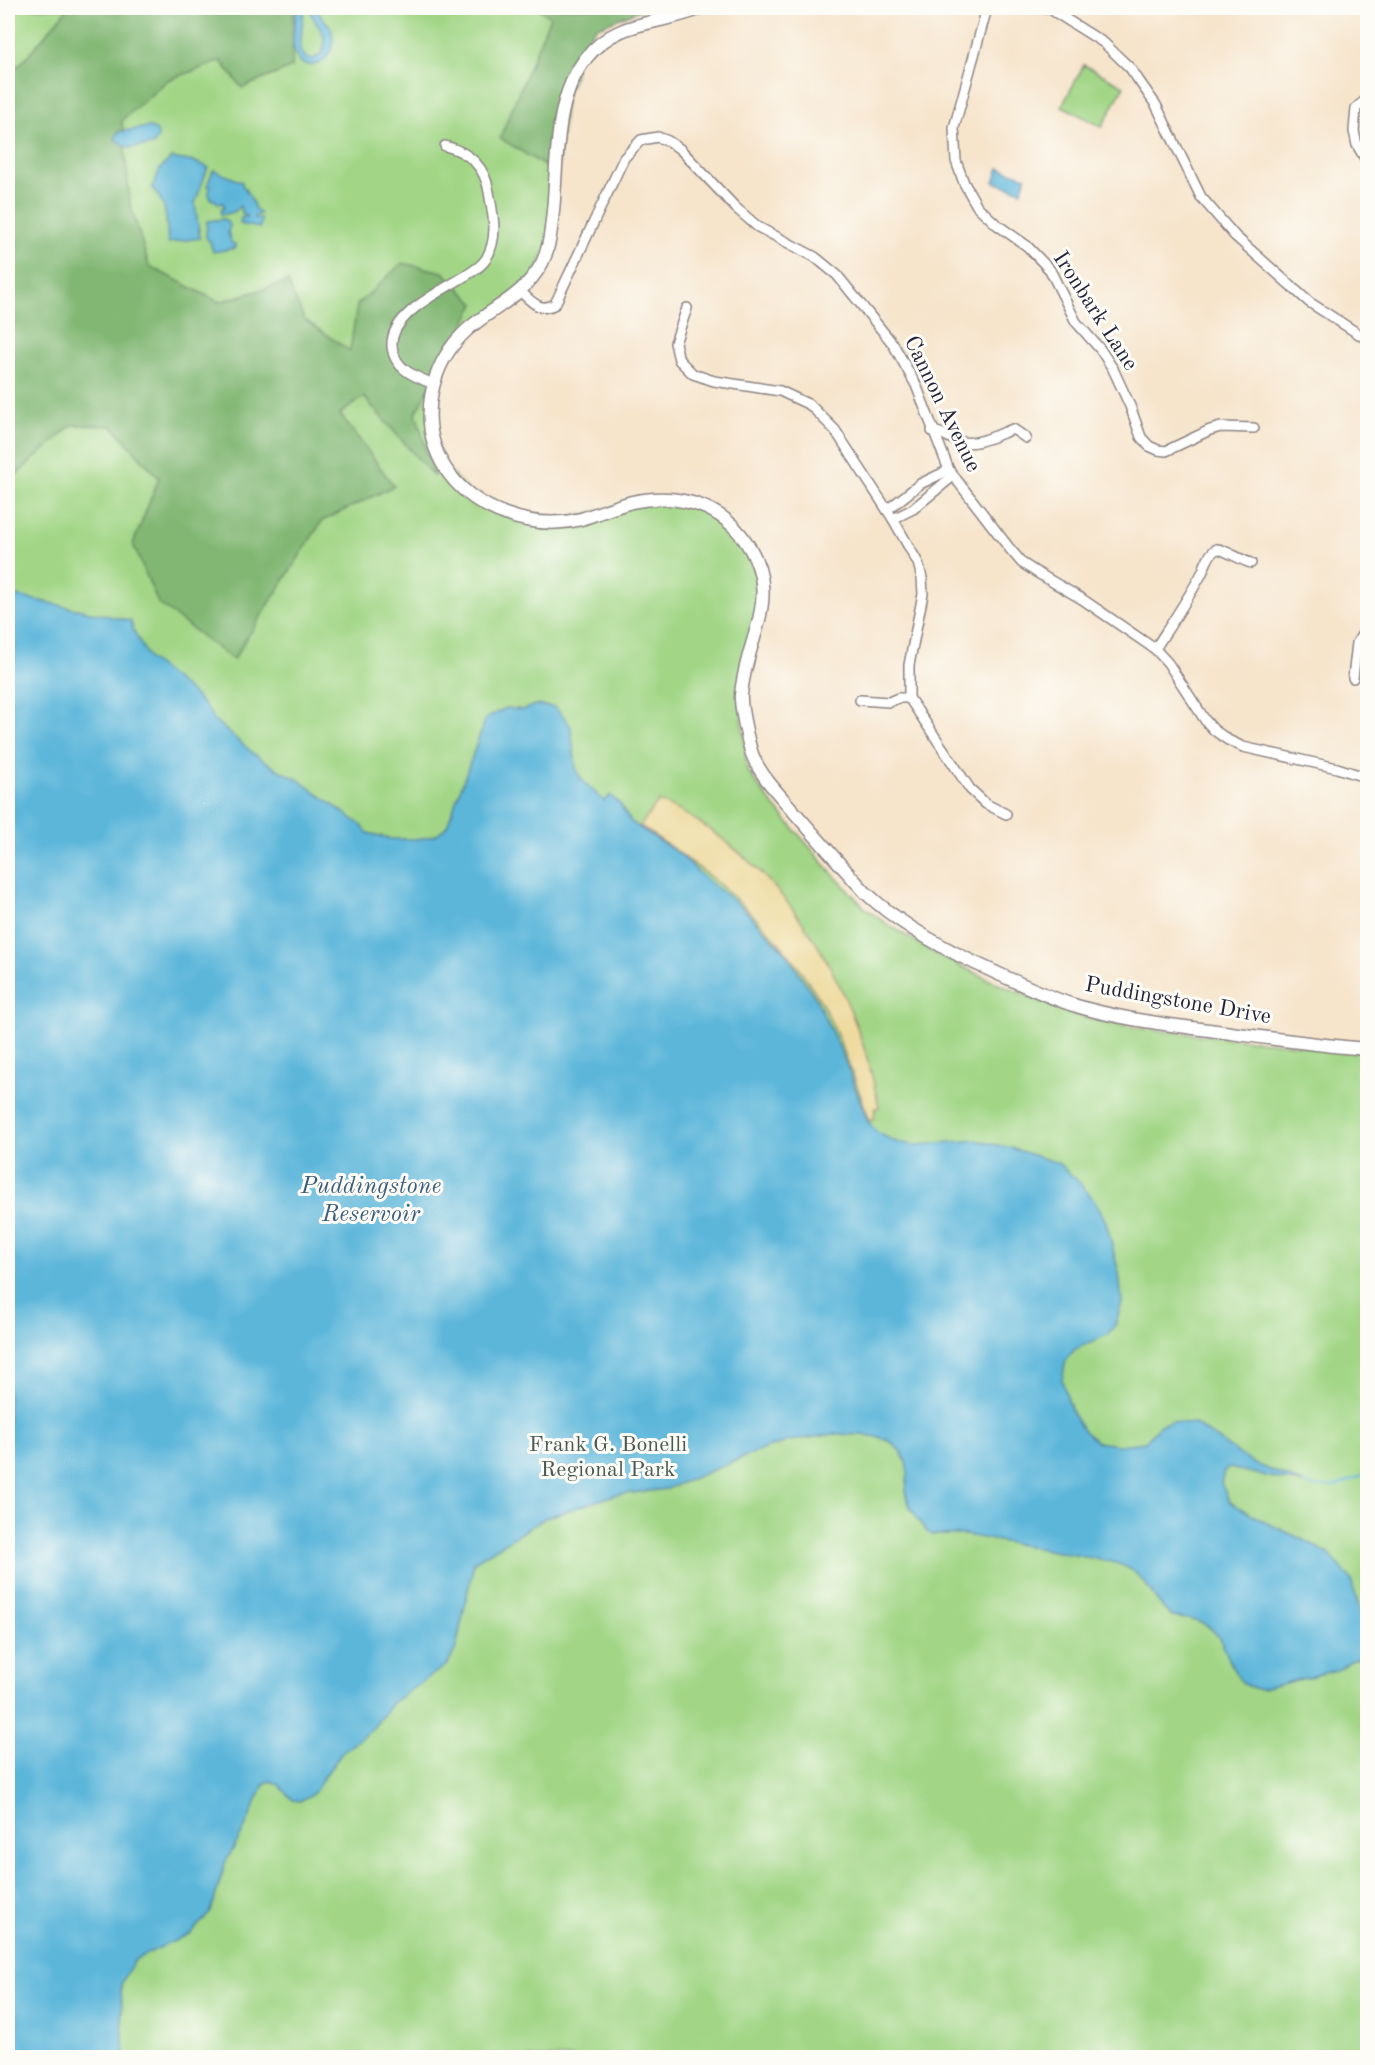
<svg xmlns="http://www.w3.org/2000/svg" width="1375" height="2065" font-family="'Old Standard TT',serif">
  <rect width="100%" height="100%" fill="#fdfcf7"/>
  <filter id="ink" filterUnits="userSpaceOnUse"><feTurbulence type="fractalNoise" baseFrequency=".0167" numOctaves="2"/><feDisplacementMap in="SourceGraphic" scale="12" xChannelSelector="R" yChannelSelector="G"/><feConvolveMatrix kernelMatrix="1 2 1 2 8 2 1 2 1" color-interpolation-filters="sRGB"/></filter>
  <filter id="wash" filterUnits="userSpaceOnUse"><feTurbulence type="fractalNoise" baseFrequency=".008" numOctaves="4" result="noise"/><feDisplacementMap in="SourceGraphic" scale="24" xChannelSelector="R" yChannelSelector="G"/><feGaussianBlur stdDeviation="1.35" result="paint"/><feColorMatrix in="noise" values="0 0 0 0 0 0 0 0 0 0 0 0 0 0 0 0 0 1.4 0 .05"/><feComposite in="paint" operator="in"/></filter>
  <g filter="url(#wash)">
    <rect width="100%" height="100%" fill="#f6e4cb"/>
    <g fill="#a2d686" stroke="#627c60" stroke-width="1.5">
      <polygon points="8,8 645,8 595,28 577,54 575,74 566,97 550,239 535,275 452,346 428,419 445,467 479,502 552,522 628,503 681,500 732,526 762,583 740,698 747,770 769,800 832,873 865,908 887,924 934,953 998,984 1048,1004 1094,1020 1144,1029 1367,1052 1367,2057 8,2058"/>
      <polygon points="1084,65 1124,86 1102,127 1062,106"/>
    </g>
    <g fill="#81b773" stroke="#526c57" stroke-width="1.5">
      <polygon points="68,8 294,8 292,67 242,88 221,61 168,80 122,120 130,203 149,266 219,302 288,282 304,319 350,351 357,305 402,263 443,272 475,304 416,413 434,477 364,397 340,414 394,486 322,521 233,660 158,603 133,544 159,478 112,426 72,425 8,482 8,68 19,66"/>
      <polygon points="538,8 645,8 595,28 577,54 546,167 500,138 550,17"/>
    </g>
    <path fill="#eeda9e" stroke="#887e6c" stroke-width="1.5" d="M659,801c14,7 28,13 41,22 99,65 157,170 179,284l-4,2 -1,9 -4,3c-16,-42 -30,-87 -53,-126 -43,-71 -109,-124 -177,-169z"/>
    <g fill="#5cb6da" stroke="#3f6c8a" stroke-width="1.5">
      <path d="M297,8h7l-4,41 6,9 7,1 9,-5c9,-26 -9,-25 -12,-46h7c2,10 13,14 15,24 4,19 -8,37 -29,32 -17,-12 -8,-39 -6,-56z"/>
      <polygon points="149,127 157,131 158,137 153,145 128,148 115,139 118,132"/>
      <path d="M171,158l24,4 13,5 -13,36 5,35 -32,5c-2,-23 0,-38 -16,-55l8,-19z"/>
      <polygon points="999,168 1026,177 1021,191 994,182"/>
      <path d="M213,170l29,12v3c5,5 12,18 13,25l3,1 2,3 -5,2 -1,2 7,1 -1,9 -20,-4 1,-6 6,-1 -1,-2h-3l-3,-9 -6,6 -13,3v-5l3,-2 -1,-5 -5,1 -3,-4h-3l-3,-5 1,-9h-3z"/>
      <polygon points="224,219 230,226 228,232 232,244 236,244 236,248 213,252 210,242 206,237 207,221"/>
      <path d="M8,594l123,27 2,8 16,30 42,33 16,16 6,11 40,34 24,16 20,10 64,46 7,8 23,6h29l16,-4 11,-9 39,-108 20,-10 18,2 10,-5 20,2 11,11 6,9 5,41 5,11 23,22 6,-6 10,9 11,18 50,33 21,21 42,33 41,43 30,45 27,56 27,70 9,10 18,9 19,3 61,-5 35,8 47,15 20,18 17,20 11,21 13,51 3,30 -7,22 -8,10 -32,14 -9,11 -4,20 10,33 11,17 14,12 22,3 26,-3 15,-17 12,-4 23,3 56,38 53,22 -75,-16 -5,4 -3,11 9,19 35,20 45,21 18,11 12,12 11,14 10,34 6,11v31l-17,5 -10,8 -78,20c-37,1 -28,-50 -58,-65 -10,-5 -21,-5 -32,-7 -15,-12 -23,-33 -38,-45 -7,-6 -17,-9 -27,-11l-141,-26h-34l-6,-4 -8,-11 -9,-15 -3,-14 2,-17 -2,-12 -5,-10 -10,-10 -12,-5 -18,-2 -27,-1 -44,7 -26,8 -97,40 -52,6 -70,23 -71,44 -18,86 -8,16 -56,39 -19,25 -31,25 -16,21 -12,19 -14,8 -7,-1 -15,-16 -8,-3 -6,3 -20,46 -19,33 -14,49 -21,22 -44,20 -10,5 -7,10 -8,16 2,54 3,18h-118z"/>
    </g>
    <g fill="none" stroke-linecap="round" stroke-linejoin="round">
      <path stroke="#5cb6da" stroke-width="2" d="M1304,1484c29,6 37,2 64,-12"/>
    </g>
  </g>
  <g filter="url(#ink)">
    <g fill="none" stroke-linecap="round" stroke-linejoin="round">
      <defs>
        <g id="minor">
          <polyline points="987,8 954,128 956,161 964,183 977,206 996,224 1027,246 1050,270 1076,322 1100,349 1113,369 1130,406 1141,437 1149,446 1158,450 1166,451 1210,430 1221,427 1254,428"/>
          <polyline points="1042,8 1050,9 1104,43 1130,68 1156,105 1201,197 1235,236 1309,302 1368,340"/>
          <polyline points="1368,98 1356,108 1354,131 1357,145 1368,163"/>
          <path d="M521,292c10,9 19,21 34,12l69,-146 17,-18 17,-3 10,4 12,8 56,59 22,19 57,30 22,18 56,69 23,41 33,85 61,79 12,14 14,9 46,27 73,50 13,14 37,57 9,10 14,10 15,7 94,21 31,10"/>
          <polyline points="687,308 675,343 679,360 693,374 714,381 780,391 810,405 835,430 893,519 918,563 922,578 923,594 909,665 909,698 970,789 986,804 1006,814"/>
          <path d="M434,384c-19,-7 -40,-15 -42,-38 -2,-32 50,-55 73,-70 8,-5 16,-9 21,-17 13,-22 7,-44 3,-67 -4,-26 -20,-40 -44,-46"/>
          <path d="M932,431c9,1 14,5 22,9 20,8 40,-4 59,-11l13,9"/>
          <polyline points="887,510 920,484 949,470"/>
          <polyline points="893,519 913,509 953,476"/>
          <path d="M1155,649c16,-25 33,-50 47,-76 3,-7 7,-21 15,-24 5,-1 25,12 34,14"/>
          <polyline points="1353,678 1357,643 1368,625"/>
          <polyline points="860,700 889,702 898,698 909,698"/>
        </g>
        <path id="tertiary" d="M701,8c-41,18 -83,10 -114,49 -34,41 -29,104 -34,154 -2,18 -3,36 -11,52 -18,33 -47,43 -74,66 -39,35 -51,94 -23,139 28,43 88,63 136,51 17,-5 34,-13 51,-17 39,-9 83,0 109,33 46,60 5,99 0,160 -1,11 7,47 11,59 8,22 28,41 43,59 24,27 47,54 71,80 32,30 71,52 111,71 31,14 61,29 93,40 44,14 92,20 139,26 52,7 105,15 159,19"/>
      </defs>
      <use href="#minor" stroke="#8c8383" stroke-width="12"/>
      <use href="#tertiary" stroke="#8c8383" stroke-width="15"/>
      <use href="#minor" stroke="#fff" stroke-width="9"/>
      <use href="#tertiary" stroke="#fff" stroke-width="12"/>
    </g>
  </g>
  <g text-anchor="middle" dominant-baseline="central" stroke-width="6" stroke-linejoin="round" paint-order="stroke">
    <g font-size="22" fill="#22223b" stroke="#fdfcf7">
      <text transform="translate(1095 311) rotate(57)">Ironbark Lane</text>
      <text transform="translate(942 404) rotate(64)">Cannon Avenue</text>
      <text transform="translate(1178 1001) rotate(10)">Puddingstone Drive</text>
    </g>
    <g font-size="22" fill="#485852" stroke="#fdfcf7">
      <text x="608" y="1445">Frank G. Bonelli<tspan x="608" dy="25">Regional Park</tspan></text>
    </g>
    <g font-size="24" font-style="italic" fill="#395d7b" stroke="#fdfcf7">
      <text x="371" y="1187">Puddingstone<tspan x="371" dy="28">Reservoir</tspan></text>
    </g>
  </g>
  <rect width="1375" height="2065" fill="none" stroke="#fdfcf7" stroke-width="30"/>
</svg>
